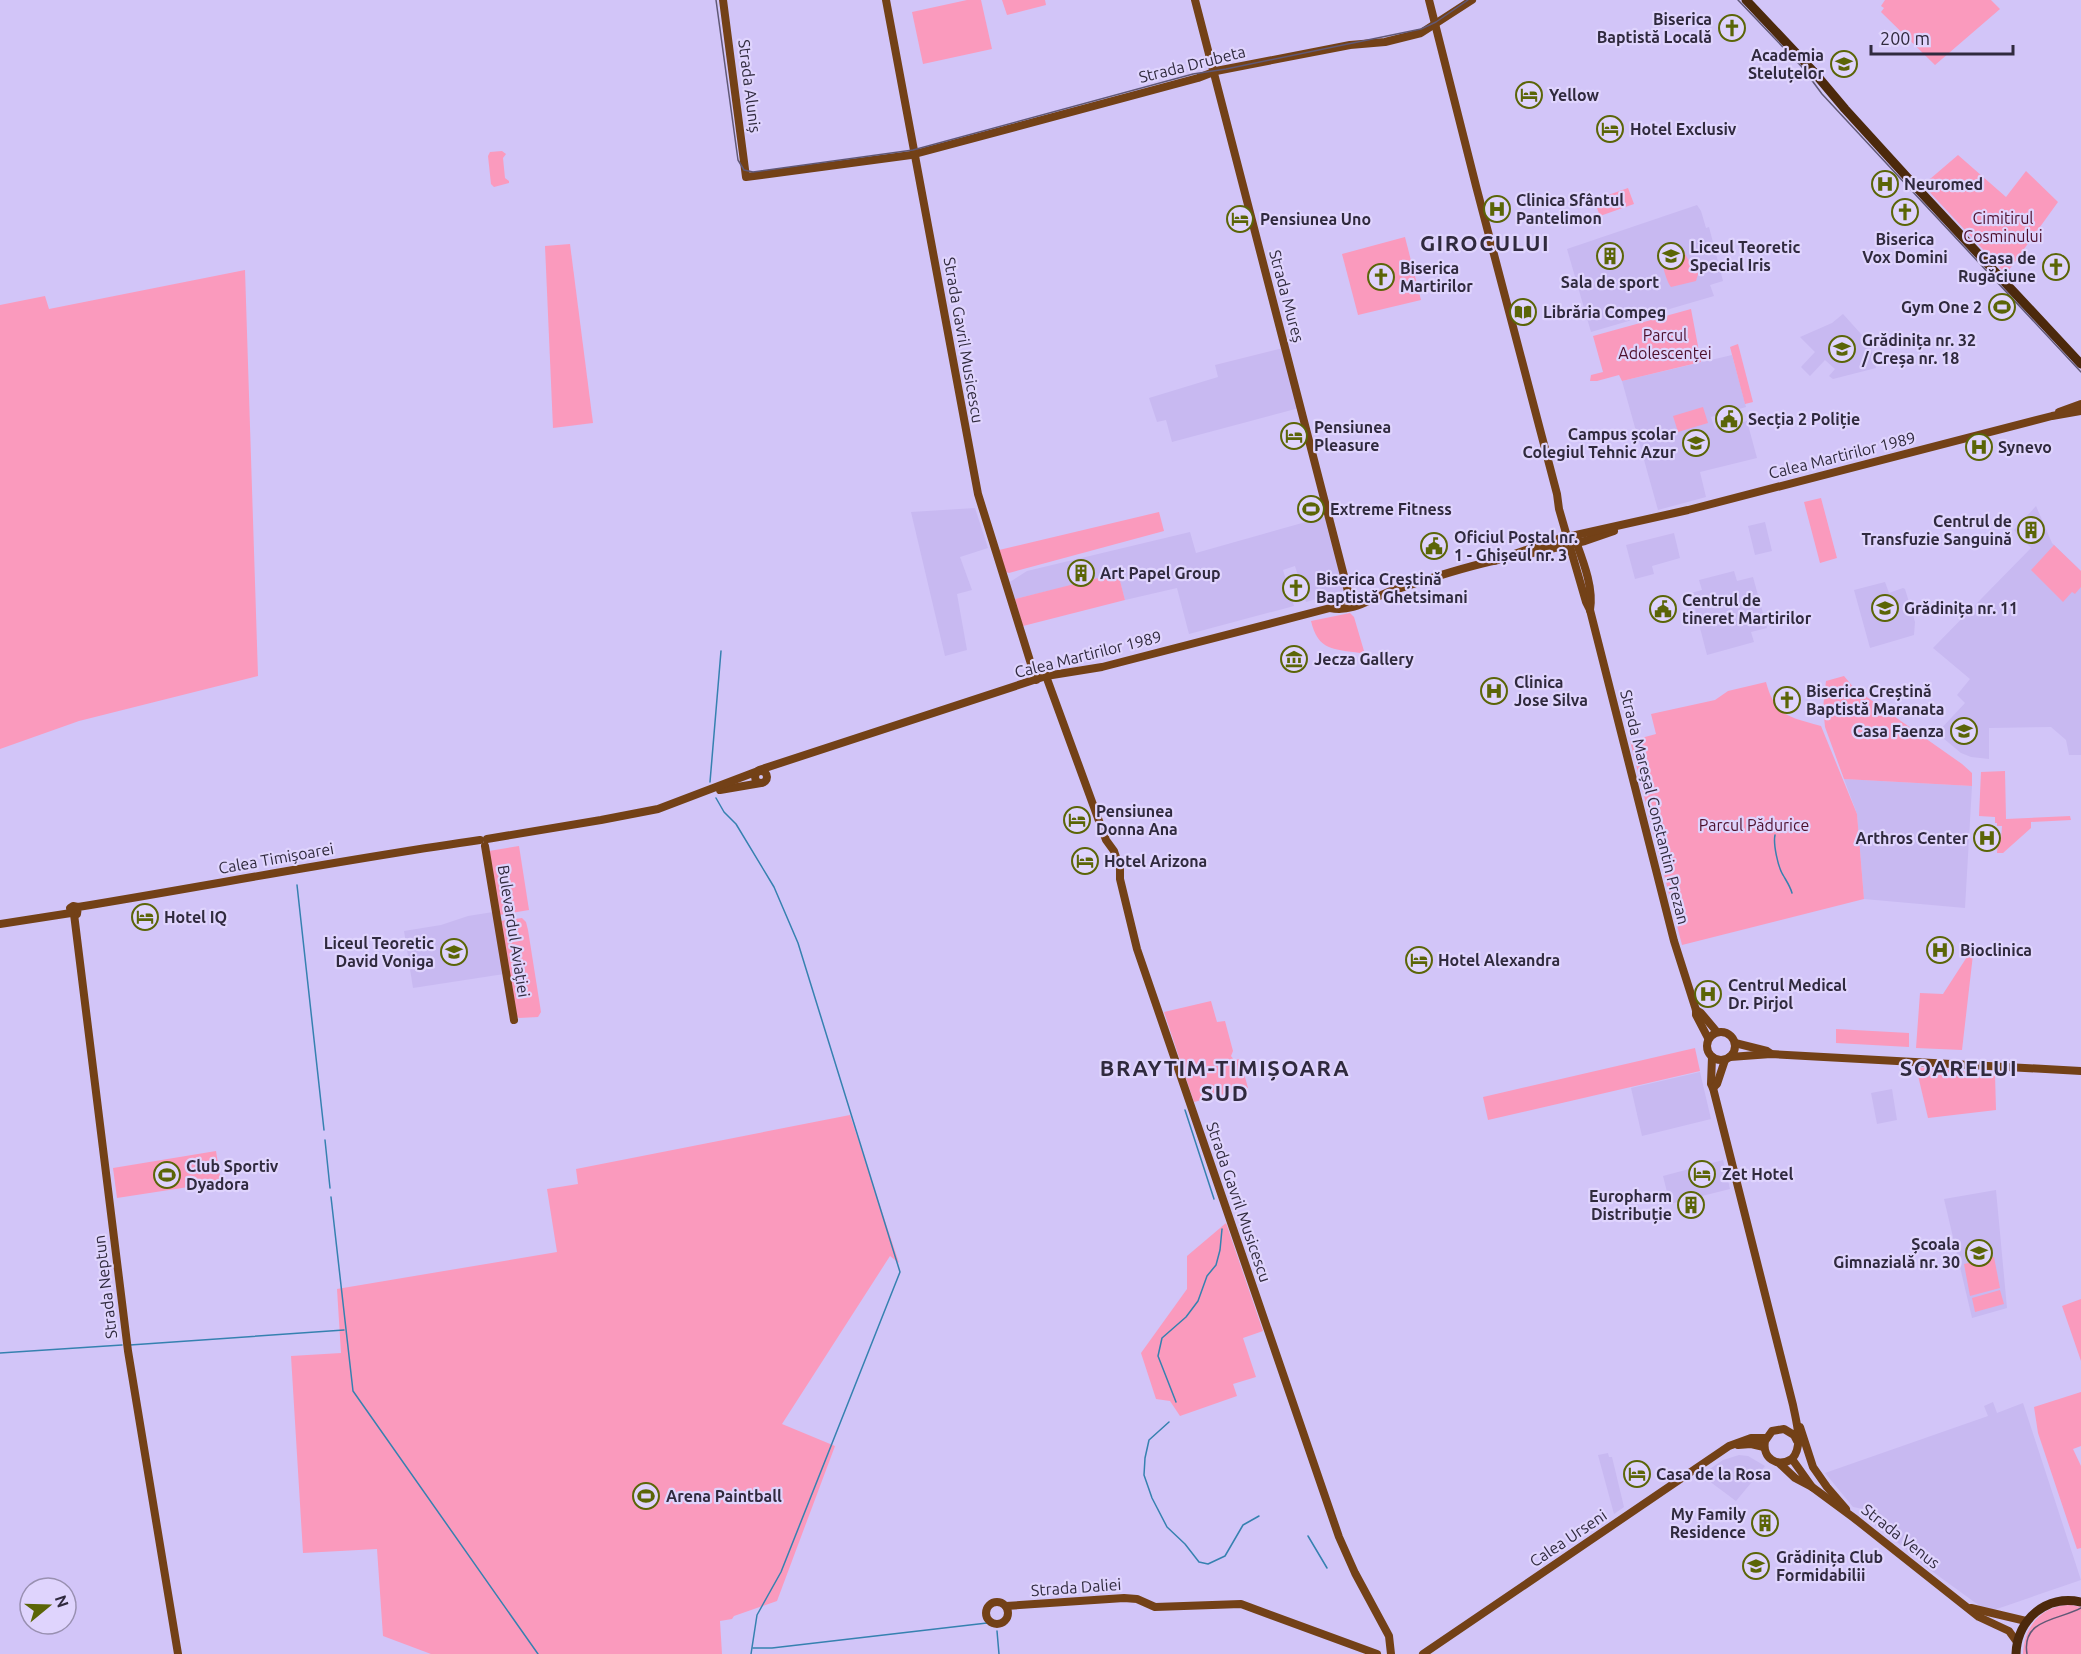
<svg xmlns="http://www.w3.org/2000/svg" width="2081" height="1654" font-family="Ubuntu,sans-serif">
  <rect width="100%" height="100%" fill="#d2c5f8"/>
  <g fill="#c8b9f1">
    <polygon points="1697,205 1701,211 1706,228 1709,227 1723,281 1710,285 1714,296 1591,332 1567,249"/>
    <polygon points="1843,314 1870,344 1876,368 1833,379 1829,376 1835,369 1825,360 1810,376 1801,367 1815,352 1800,337 1832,323"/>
    <polygon points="1283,348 1299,408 1172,442 1166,420 1157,422 1149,398 1218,377 1215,365"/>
    <polygon points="1732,355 1746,407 1711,417 1715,429 1747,421 1757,458 1700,472 1706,497 1658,510 1622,381"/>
    <polygon points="2036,506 2052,543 2081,571 2081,755 2069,755 2066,740 2051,727 1989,728 1989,759 1971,757 1961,753 1937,733 1965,703 1957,695 1970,679 1933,648 2031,548 2014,530"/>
    <polygon points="975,508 988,548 960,557 972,590 957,594 967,650 945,656 911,512"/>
    <polygon points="1327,516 1347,590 1306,602 1295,566 1283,570 1294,606 1189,634 1177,588 1125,600 1118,574 1015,599 1010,582 1027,571 1190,532 1196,553"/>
    <polygon points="1765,522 1772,551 1755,555 1748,526"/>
    <polygon points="1674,533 1680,558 1652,566 1654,574 1635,579 1626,545"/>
    <polygon points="1734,571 1737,581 1753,577 1767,628 1751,632 1754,642 1707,655 1691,593 1702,590 1699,580"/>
    <polygon points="1885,582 1889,593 1903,588 1905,589 1915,622 1914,635 1870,648 1854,590"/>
    <polygon points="1844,779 1972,786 1965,908 1864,899 1857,814"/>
    <polygon points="493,912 504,974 413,988 404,931 441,925 468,916"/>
    <polygon points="1700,1072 1711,1119 1642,1136 1631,1088"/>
    <polygon points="1892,1089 1897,1120 1877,1124 1871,1093"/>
    <polygon points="1723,1160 1730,1189 1670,1204 1663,1176"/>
    <polygon points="1996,1190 2007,1308 1972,1318 1944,1199"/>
    <polygon points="1993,1402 1997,1413 2023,1403 2081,1580 1988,1612 1922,1564 1917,1558 1869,1520 1871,1516 1868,1510 1853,1507 1825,1473 1988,1416 1984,1406"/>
    <polygon points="1608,1453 1609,1457 1612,1457 1624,1507 1614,1514 1598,1455"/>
    <polygon points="1739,1455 1748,1456 1765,1466 1736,1501 1701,1475 1723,1460"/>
  </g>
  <g fill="#fa9abd">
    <polygon points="967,0 981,0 992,49 923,64 912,12"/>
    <polygon points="1002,0 1045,0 1046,5 1007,15"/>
    <polygon points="1885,0 1991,0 2000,9 1935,65 1881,12 1884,8 1881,6"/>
    <polygon points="502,151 506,154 503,158 505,178 509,181 509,183 494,187 491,184 488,156 490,152"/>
    <polygon points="1958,155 2006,197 2026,171 2058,202 2006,274 1923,185"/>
    <polygon points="1628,188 1634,204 1600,216 1594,200"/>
    <polygon points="1405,237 1421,300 1358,315 1342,254"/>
    <polygon points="570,244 593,423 553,428 545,246"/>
    <path d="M1684,252l5,9 7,3 3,7 -3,10 -25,6c-4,-5 -9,-20 -8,-27z"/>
    <polygon points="245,270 258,676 79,721 0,749 0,305 45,296 49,309"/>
    <polygon points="1691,309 1701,362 1622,381 1619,375 1597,381 1590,381 1591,375 1603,372 1593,336"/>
    <polygon points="1738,344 1753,402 1745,404 1730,347"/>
    <polygon points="1703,407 1708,423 1678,432 1673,416"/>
    <polygon points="1821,498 1837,558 1820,563 1804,502"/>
    <polygon points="1159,512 1164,531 1009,573 1006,572 999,550"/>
    <polygon points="2054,545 2081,571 2081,587 2075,594 2072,592 2063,602 2031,570"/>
    <polygon points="1118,573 1125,600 1023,626 1015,599"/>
    <path d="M1350,613l4,4 10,34 -4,2c-26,-4 -42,-2 -49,-32z"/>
    <polygon points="1844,676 1854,688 1962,764 1972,773 1972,786 1844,779 1825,727 1824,717 1822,717 1826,681"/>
    <path d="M1766,682c9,34 23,35 55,44l36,88 7,85 -182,46 -52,-204 26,-7 -5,-20 64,-14 13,-9z"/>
    <polygon points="2005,771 2006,819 2070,816 2071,820 2031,822 2031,828 2003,853 1997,853 1998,842 2001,839 2002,826 1997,826 1997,823 1995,823 1995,817 1979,816 1981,772"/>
    <polygon points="519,846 529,910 499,915 489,851"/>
    <polygon points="522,918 526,922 528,930 541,1012 538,1017 519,1018 516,1016 500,921"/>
    <polygon points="1974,946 1962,1050 1916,1048 1920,993 1943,994"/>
    <polygon points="1211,1001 1217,1022 1225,1021 1233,1051 1231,1056 1234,1060 1240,1059 1248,1088 1194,1102 1164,1012"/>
    <polygon points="1836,1029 1909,1033 1909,1047 1836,1043"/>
    <polygon points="1695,1048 1700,1071 1488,1120 1483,1097"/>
    <polygon points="1916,1067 1995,1074 1996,1110 1928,1118"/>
    <polygon points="850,1115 899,1263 890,1256 782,1424 835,1446 777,1601 734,1616 732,1619 720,1621 722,1654 431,1654 383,1636 377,1549 303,1553 291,1356 341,1353 337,1289 557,1252 547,1189 578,1184 576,1169"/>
    <polygon points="216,1151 221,1182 117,1198 113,1168"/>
    <polygon points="1226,1223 1263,1331 1243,1338 1256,1377 1233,1384 1237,1396 1180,1416 1170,1401 1156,1399 1141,1353 1187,1289 1187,1256"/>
    <polygon points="1994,1257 2000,1288 1970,1296 1964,1264"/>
    <polygon points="2000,1290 2004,1304 1975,1312 1972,1298"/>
    <polygon points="2081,1299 2081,1361 2062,1306"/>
    <polygon points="2081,1392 2081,1446 2073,1449 2081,1466 2081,1548 2077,1549 2038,1433 2034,1407"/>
    <path d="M2071,1605l10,2v47h-58c1,-28 19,-49 48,-49z"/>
  </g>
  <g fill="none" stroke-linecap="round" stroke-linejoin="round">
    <g stroke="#3681b0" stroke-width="1.5">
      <polyline points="710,782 721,651"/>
      <polyline points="716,798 724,812 736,824 774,887 798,943 900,1272 781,1572 757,1615 751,1654"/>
      <path d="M1775,835c-2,9 3,32 8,40 4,7 7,11 9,18"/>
      <polyline points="297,885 324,1130"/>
      <polyline points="1185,1110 1214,1199"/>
      <polyline points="325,1140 330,1188"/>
      <polyline points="331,1197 353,1391 538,1654"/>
      <polyline points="130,1345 344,1330"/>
      <polyline points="0,1353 122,1345"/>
      <polyline points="1176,1402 1158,1356 1162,1338 1186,1317 1198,1301 1207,1276 1216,1265 1220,1250 1222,1229"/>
      <polyline points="1169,1422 1149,1440 1145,1458 1144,1475 1152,1498 1167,1527 1185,1544 1199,1562 1208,1564 1225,1556 1243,1525 1259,1516"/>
      <polyline points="1308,1536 1327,1568"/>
      <polyline points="997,1631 999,1654"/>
      <polyline points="753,1648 772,1648 987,1623"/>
    </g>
    <g stroke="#734117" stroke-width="8">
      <polyline points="723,0 746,177 911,155 1198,78 1216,71 1350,45 1385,42 1421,33 1472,0"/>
      <polyline points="886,0 978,494 1036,680"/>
      <polyline points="1195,0 1350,599"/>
      <polyline points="1429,0 1476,186 1557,494 1559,509 1586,602 1590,610 1674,941 1696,1010 1696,1015 1708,1038"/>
      <polyline points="2059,412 2081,404"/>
      <path d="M1575,539c8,22 19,49 15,71"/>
      <polyline points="1528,554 1585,541 1614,531"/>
      <polyline points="1494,561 1558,539 1688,510 2052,416 2081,411"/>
      <path d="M1330,608c23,5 41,-10 61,-17 35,-11 71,-24 107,-31"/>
      <polyline points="1046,676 1106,840 1114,851 1120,869 1120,879 1137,949 1339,1537 1355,1573 1389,1636 1391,1654"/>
      <path d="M759,770l287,-94 56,-9 228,-59c12,-9 30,-13 44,-11"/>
      <circle cx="761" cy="777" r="6"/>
      <polyline points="720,790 761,783"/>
      <polyline points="487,839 601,820 658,809 758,771"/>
      <polyline points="485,846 514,1020"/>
      <path d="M78,907l-1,7 -6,-1 -1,-5 3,-2 5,1c134,-22 268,-48 402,-67"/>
      <polyline points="74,914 128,1351 178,1654"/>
      <polyline points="0,924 71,913"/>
      <polyline points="1696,1010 1701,1013 1717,1032"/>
      <circle cx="1721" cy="1046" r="14"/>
      <polyline points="1735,1043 1767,1051 1770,1053"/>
      <path d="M1712,1057l-1,27 2,4 80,317c3,16 11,41 -1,54 -15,9 -30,-1 -27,-18l7,-10 12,-2 10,6 3,6"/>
      <polyline points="1730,1057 1771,1054 2081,1071"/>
      <polyline points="1713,1088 1717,1084 1725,1060"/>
      <polyline points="1800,1427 1813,1467 1827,1487 1846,1509"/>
      <polyline points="1738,1445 1751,1444 1764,1447"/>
      <polyline points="1792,1459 1812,1487"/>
      <polyline points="1779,1463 1795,1478 1812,1487 1854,1518 1979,1617 2009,1631 2017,1642"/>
      <circle cx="997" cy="1613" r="11"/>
      <polyline points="1006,1606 1124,1598 1137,1599 1155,1607 1241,1604 1377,1654"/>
      <polyline points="1971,1608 2026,1621"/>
      <polyline points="1423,1654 1729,1446 1751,1438 1766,1438"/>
    </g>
    <g stroke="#4c290c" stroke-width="9">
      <polyline points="1746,0 1813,71 1845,109 1916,187 2081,364"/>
      <path d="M2016,1654c1,-35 31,-60 65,-52"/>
    </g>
    <g stroke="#605876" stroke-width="1.5">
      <polyline points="716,0 738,160 744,170 753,172 913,150 1193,74 1226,69 1421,29 1436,22 1468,0"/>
      <polyline points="1738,0 1802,67 1822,94 1913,192 2081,372"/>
      <path d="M2027,1654c-6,-36 34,-34 54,-46"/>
    </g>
  </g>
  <defs>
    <symbol id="church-ring" viewBox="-11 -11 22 22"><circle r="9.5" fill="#dfd4fd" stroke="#5b6507" stroke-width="1.5"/><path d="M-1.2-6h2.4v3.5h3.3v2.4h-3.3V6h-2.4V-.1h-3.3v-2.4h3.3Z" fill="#5b6507"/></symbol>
    <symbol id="school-ring" viewBox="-11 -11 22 22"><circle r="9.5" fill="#dfd4fd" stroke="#5b6507" stroke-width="1.5"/><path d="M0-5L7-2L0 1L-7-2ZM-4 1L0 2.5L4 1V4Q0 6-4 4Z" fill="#5b6507"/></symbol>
    <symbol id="hotel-ring" viewBox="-11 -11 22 22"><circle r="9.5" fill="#dfd4fd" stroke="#5b6507" stroke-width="1.5"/><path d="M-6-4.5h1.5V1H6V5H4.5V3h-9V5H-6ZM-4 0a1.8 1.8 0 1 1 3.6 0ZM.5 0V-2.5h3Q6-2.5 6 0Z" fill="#5b6507"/></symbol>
    <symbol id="hospital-ring" viewBox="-11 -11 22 22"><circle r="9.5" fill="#dfd4fd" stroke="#5b6507" stroke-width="1.5"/><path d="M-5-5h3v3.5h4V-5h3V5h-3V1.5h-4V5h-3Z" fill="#5b6507"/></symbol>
    <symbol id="building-ring" viewBox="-11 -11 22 22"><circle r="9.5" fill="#dfd4fd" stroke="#5b6507" stroke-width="1.5"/><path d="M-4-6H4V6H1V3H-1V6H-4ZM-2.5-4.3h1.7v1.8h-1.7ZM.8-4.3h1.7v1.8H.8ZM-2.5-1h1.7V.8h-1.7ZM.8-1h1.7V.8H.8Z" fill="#5b6507"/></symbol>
    <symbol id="stadium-ring" viewBox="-11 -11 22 22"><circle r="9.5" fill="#dfd4fd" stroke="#5b6507" stroke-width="1.5"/><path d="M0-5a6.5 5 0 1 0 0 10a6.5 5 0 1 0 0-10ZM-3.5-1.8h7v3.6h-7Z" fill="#5b6507"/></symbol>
    <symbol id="library-ring" viewBox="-11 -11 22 22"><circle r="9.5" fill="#dfd4fd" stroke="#5b6507" stroke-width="1.5"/><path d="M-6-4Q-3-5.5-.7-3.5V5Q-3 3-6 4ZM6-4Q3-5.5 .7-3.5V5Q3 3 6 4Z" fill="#5b6507"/></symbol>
    <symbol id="civic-ring" viewBox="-11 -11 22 22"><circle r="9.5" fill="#dfd4fd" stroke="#5b6507" stroke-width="1.5"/><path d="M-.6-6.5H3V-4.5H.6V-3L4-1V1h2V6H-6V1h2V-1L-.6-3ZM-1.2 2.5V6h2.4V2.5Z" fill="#5b6507"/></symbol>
    <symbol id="museum-ring" viewBox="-11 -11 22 22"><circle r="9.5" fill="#dfd4fd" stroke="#5b6507" stroke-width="1.5"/><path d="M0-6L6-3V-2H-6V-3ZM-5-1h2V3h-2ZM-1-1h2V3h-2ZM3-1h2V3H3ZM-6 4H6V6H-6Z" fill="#5b6507"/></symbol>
  </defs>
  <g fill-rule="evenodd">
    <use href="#church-ring" x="1717" y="13" width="30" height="30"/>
    <use href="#school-ring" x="1829" y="49" width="30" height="30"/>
    <use href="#hotel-ring" x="1514" y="80" width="30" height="30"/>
    <use href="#hotel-ring" x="1595" y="114" width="30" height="30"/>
    <use href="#hospital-ring" x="1870" y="169" width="30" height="30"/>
    <use href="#hospital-ring" x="1482" y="194" width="30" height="30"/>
    <use href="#church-ring" x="1890" y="197" width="30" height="30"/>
    <use href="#hotel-ring" x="1225" y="204" width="30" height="30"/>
    <use href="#building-ring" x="1595" y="241" width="30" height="30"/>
    <use href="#school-ring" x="1656" y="241" width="30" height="30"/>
    <use href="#church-ring" x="2041" y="252" width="30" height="30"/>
    <use href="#church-ring" x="1366" y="262" width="30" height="30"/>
    <use href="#stadium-ring" x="1987" y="292" width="30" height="30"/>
    <use href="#library-ring" x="1508" y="297" width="30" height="30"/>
    <use href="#school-ring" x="1827" y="334" width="30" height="30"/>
    <use href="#civic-ring" x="1714" y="404" width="30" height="30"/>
    <use href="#hotel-ring" x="1279" y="421" width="30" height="30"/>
    <use href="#school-ring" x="1681" y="428" width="30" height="30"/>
    <use href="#hospital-ring" x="1964" y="432" width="30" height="30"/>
    <use href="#stadium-ring" x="1296" y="494" width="30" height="30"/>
    <use href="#building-ring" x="2016" y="515" width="30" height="30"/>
    <use href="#civic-ring" x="1419" y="531" width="30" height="30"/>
    <use href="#building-ring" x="1066" y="558" width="30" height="30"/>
    <use href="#church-ring" x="1281" y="573" width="30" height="30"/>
    <use href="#school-ring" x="1870" y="593" width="30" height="30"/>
    <use href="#civic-ring" x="1648" y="594" width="30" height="30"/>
    <use href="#museum-ring" x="1279" y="644" width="30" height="30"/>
    <use href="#hospital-ring" x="1479" y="676" width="30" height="30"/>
    <use href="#church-ring" x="1772" y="685" width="30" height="30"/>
    <use href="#school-ring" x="1949" y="716" width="30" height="30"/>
    <use href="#hotel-ring" x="1062" y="805" width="30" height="30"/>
    <use href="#hospital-ring" x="1972" y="823" width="30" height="30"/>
    <use href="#hotel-ring" x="1070" y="846" width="30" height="30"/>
    <use href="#hotel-ring" x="130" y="902" width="30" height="30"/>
    <use href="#hospital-ring" x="1925" y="935" width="30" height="30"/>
    <use href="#school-ring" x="439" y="937" width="30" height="30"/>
    <use href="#hotel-ring" x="1404" y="945" width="30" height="30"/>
    <use href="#hospital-ring" x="1693" y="979" width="30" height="30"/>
    <use href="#hotel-ring" x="1687" y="1159" width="30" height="30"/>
    <use href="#stadium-ring" x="152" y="1160" width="30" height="30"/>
    <use href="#building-ring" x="1676" y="1190" width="30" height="30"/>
    <use href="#school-ring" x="1964" y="1238" width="30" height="30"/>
    <use href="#hotel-ring" x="1622" y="1459" width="30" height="30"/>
    <use href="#stadium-ring" x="631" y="1481" width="30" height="30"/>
    <use href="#building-ring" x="1750" y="1508" width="30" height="30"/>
    <use href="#school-ring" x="1741" y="1551" width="30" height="30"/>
  </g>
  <g text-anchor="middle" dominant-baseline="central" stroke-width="4.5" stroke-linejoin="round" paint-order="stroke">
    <g font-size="16" font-weight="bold" fill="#302a3e" stroke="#dfd4fd" text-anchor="start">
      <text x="1712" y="19" text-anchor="end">Biserica<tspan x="1712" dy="18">Baptistă Locală</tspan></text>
      <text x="1824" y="55" text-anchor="end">Academia<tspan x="1824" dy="18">Steluțelor</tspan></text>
      <text x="1549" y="95">Yellow</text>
      <text x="1630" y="129">Hotel Exclusiv</text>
      <text x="1904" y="184">Neuromed</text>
      <text x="1516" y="200">Clinica Sfântul<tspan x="1516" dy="18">Pantelimon</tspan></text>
      <text x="1260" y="219">Pensiunea Uno</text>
      <text x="1905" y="239" text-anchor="middle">Biserica<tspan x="1905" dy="18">Vox Domini</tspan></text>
      <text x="1690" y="247">Liceul Teoretic<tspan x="1690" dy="18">Special Iris</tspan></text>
      <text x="2036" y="258" text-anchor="end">Casa de<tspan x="2036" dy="18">Rugăciune</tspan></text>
      <text x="1400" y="268">Biserica<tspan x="1400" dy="18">Martirilor</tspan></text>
      <text x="1610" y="282" text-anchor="middle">Sala de sport</text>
      <text x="1982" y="307" text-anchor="end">Gym One 2</text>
      <text x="1543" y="312">Librăria Compeg</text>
      <text x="1862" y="340">Grădinița nr. 32<tspan x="1862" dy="18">/ Creșa nr. 18</tspan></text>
      <text x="1748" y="419">Secția 2 Poliție</text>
      <text x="1314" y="427">Pensiunea<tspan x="1314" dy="18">Pleasure</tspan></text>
      <text x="1676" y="434" text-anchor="end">Campus școlar<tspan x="1676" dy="18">Colegiul Tehnic Azur</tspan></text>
      <text x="1998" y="447">Synevo</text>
      <text x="1330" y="509">Extreme Fitness</text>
      <text x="2012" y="521" text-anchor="end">Centrul de<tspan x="2012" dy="18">Transfuzie Sanguină</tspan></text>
      <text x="1454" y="537">Oficiul Poștal nr.<tspan x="1454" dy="18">1 - Ghișeul nr. 3</tspan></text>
      <text x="1100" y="573">Art Papel Group</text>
      <text x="1316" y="579">Biserica Creștină<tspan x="1316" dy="18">Baptistă Ghetsimani</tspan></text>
      <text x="1682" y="600">Centrul de<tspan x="1682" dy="18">tineret Martirilor</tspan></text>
      <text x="1904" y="608">Grădinița nr. 11</text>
      <text x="1314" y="659">Jecza Gallery</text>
      <text x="1514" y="682">Clinica<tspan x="1514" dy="18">Jose Silva</tspan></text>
      <text x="1806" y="691">Biserica Creștină<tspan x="1806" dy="18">Baptistă Maranata</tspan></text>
      <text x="1944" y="731" text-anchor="end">Casa Faenza</text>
      <text x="1096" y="811">Pensiunea<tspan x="1096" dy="18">Donna Ana</tspan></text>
      <text x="1968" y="838" text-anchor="end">Arthros Center</text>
      <text x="1104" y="861">Hotel Arizona</text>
      <text x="164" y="917">Hotel IQ</text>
      <text x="434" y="943" text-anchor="end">Liceul Teoretic<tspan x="434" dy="18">David Voniga</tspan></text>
      <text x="1960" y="950">Bioclinica</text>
      <text x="1438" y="960">Hotel Alexandra</text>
      <text x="1728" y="985">Centrul Medical<tspan x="1728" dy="18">Dr. Pirjol</tspan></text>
      <text x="186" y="1166">Club Sportiv<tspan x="186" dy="18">Dyadora</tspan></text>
      <text x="1722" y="1174">Zet Hotel</text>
      <text x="1672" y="1196" text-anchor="end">Europharm<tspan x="1672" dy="18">Distribuție</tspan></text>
      <text x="1960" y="1244" text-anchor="end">Școala<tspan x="1960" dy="18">Gimnazială nr. 30</tspan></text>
      <text x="1656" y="1474">Casa de la Rosa</text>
      <text x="666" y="1496">Arena Paintball</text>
      <text x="1746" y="1514" text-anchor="end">My Family<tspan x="1746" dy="18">Residence</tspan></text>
      <text x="1776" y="1557">Grădinița Club<tspan x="1776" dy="18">Formidabilii</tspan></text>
    </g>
    <g font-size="16" fill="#302a3e" stroke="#dfd4fd">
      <text transform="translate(1192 64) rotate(-14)">Strada Drubeta</text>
      <text transform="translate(750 86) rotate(83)">Strada Aluniș</text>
      <text transform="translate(1287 296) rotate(75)">Strada Mureș</text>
      <text transform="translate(964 340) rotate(80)">Strada Gavril Musicescu</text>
      <text transform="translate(1842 455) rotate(-14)">Calea Martirilor 1989</text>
      <text transform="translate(1088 654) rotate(-14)">Calea Martirilor 1989</text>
      <text transform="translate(1655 807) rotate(76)">Strada Mareșal Constantin Prezan</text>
      <text transform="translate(276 858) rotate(-10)">Calea Timișoarei</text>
      <text transform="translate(514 931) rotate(81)">Bulevardul Aviației</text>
      <text transform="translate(1239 1202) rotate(71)">Strada Gavril Musicescu</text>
      <text transform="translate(105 1287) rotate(-97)">Strada Neptun</text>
      <text transform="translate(1901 1536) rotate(38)">Strada Venus</text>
      <text transform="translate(1568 1538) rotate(-34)">Calea Urseni</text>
      <text transform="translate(1076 1587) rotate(-4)">Strada Daliei</text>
    </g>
    <g font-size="16" fill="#4d0f2c" stroke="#dfd4fd">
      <text x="2003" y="218">Cimitirul<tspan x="2003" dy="18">Cosminului</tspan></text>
      <text x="1665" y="335">Parcul<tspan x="1665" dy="18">Adolescenței</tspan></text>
      <text x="1754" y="825">Parcul Pădurice</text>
    </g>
    <g font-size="22" font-weight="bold" letter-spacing="1.5" fill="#302a3e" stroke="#dfd4fd">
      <text x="1485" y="242">GIROCULUI</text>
      <text x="1225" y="1067">BRAYTIM-TIMIȘOARA<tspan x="1225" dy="25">SUD</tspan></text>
      <text x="1959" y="1067">SOARELUI</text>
    </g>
  </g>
  <g transform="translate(48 1606) rotate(71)"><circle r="28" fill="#dfd4fd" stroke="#9990b1" stroke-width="1.5"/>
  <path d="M0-4.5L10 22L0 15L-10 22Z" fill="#5b6507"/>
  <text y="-9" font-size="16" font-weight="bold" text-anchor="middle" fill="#302a3e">N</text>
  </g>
  <path d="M1871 45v9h142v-9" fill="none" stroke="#302a3e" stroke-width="3"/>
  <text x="1880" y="45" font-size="18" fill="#302a3e" stroke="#dfd4fd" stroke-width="4.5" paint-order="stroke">200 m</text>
</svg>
